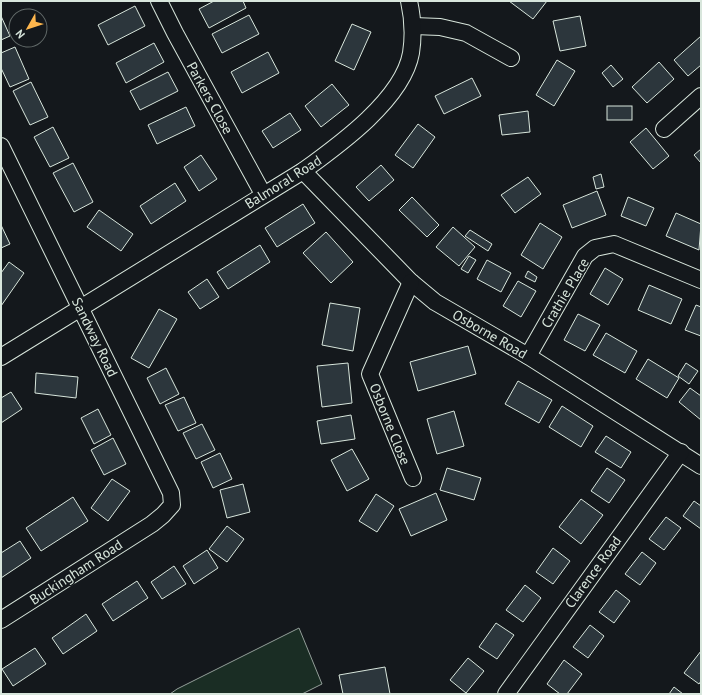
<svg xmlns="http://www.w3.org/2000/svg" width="702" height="695" font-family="'PT Sans',sans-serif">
  <rect width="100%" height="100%" fill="#14181c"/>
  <polygon fill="#1a2d24" stroke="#939e99" points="299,628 322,684 302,694 170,694 177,689"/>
  <g fill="#2c363c" stroke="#d8e6dc">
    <polygon points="214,1 243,1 246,8 209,28 199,9"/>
    <polygon points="509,1 547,1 533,19"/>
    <polygon points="135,6 145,26 108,45 98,25"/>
    <polygon points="249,15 259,34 222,53 212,34"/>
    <polygon points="1,16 10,36 1,40"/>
    <polygon points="580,16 586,46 560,51 553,21"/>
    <polygon points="352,24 371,32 354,70 335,61"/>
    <polygon points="701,36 701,65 688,76 674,60"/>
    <polygon points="154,43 164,62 126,83 116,63"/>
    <polygon points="15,47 29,79 10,87 1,68 1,53"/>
    <polygon points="268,52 279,73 242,93 231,72"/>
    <polygon points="557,60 575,71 554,106 536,95"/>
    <polygon points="659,62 674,79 647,103 632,87"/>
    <polygon points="611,65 623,79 613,87 602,73"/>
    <polygon points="168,72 178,91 140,110 130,91"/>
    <polygon points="472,78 481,96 444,114 435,96"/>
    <polygon points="31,82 48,117 30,125 13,91"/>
    <polygon points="332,84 349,105 321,127 305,106"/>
    <rect x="607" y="106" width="25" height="14"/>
    <polygon points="186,107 195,126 157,144 148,125"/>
    <polygon points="528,111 530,132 502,135 499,115"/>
    <polygon points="290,113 301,130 273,148 262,131"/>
    <polygon points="418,124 435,137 413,168 395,155"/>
    <polygon points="53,127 69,158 50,167 34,137"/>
    <polygon points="646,128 669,156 653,169 630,142"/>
    <polygon points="701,149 701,163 694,155"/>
    <polygon points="201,155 217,179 199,191 184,167"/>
    <polygon points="73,163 93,202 74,212 53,173"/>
    <polygon points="381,165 394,180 369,201 356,187"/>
    <polygon points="601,174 604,187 596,189 593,177"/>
    <polygon points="528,177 541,194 515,213 501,195"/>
    <polygon points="175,183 186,201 151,224 140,206"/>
    <polygon points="597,191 606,215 572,228 563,205"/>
    <polygon points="412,197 439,225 427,237 399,210"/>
    <polygon points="628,197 654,208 646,226 621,216"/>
    <polygon points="303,204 315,223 277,247 265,228"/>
    <polygon points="99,210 133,234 121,251 87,227"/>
    <polygon points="676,213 701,224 699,250 666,236"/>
    <polygon points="540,223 562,237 543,269 521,255"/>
    <polygon points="1,225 10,244 1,248"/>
    <polygon points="453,227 475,247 459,266 436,247"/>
    <polygon points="470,230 492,244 488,251 465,236"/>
    <polygon points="326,232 353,262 331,283 303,253"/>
    <polygon points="260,245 270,262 228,289 217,272"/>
    <polygon points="469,256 476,260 468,273 461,269"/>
    <polygon points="487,260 511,273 501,292 477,279"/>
    <polygon points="9,262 24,273 1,306 1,273"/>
    <polygon points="605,268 623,279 608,305 590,294"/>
    <polygon points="528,271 537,277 535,282 525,277"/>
    <polygon points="207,279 219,297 200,309 188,292"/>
    <polygon points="518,281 536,291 521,317 503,306"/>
    <polygon points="649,285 682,299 671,324 638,310"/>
    <polygon points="330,303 360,308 353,351 322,345"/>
    <polygon points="696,305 701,307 701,336 685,330"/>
    <polygon points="159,309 177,319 149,368 131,358"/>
    <polygon points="578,314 600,325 585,351 564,340"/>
    <polygon points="606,333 637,351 625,373 593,355"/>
    <polygon points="468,346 476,374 418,391 410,362"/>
    <polygon points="648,359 679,378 667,398 636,379"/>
    <polygon points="348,363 352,403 322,407 317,366"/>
    <polygon points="686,363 698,371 689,384 678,376"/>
    <polygon points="166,368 179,394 160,404 147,378"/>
    <polygon points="36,373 78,377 76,398 35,393"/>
    <polygon points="518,381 552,400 539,423 505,404"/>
    <polygon points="690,388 701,396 701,420 679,402"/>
    <polygon points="11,392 22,409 1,423 1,398"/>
    <polygon points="184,397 196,423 178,431 165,405"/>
    <polygon points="562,406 593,426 581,447 549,427"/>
    <polygon points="98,409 111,435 94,444 81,418"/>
    <polygon points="454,411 464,446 437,454 427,419"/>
    <polygon points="351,415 355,439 321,444 317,421"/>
    <polygon points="202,424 215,450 196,459 183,433"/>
    <polygon points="606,436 631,452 621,468 595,452"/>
    <polygon points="113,438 126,464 104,475 91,450"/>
    <polygon points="352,449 369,479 347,491 331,460"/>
    <polygon points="220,453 232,479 213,488 201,462"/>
    <polygon points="447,468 481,478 474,500 440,490"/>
    <polygon points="607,468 625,480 609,503 591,491"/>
    <polygon points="112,479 130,491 108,521 91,508"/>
    <polygon points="243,484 250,512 227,518 220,490"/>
    <polygon points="436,493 447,520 411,536 399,509"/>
    <polygon points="376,494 394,506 377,532 359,521"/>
    <polygon points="73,497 88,521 41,551 26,528"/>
    <polygon points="581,499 603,515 581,544 559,527"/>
    <polygon points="694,501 701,506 701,529 683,516"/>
    <polygon points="666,517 681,528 664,550 649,539"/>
    <polygon points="227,526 244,539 227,562 209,549"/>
    <polygon points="20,541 31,558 1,578 1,553"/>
    <polygon points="553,548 570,561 553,584 536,572"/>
    <polygon points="207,550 218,568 194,584 183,566"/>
    <polygon points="642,552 656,563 640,585 625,574"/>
    <polygon points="174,566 186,584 162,599 151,582"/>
    <polygon points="137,581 148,598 113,621 102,604"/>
    <polygon points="525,585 541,598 523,622 506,610"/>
    <polygon points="616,590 630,601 614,623 599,612"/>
    <polygon points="86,614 97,631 63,654 52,638"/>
    <polygon points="496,623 514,635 497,659 479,647"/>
    <polygon points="590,625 604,636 588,658 573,647"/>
    <polygon points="35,648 46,664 13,686 2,669"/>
    <polygon points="701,651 701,681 699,684 684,673"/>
    <polygon points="468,658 484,671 466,693 450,680"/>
    <polygon points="564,660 582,674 567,694 560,694 547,684"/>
    <polygon points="385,667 390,694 343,694 339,675"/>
    <polygon points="674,687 683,694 669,694"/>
  </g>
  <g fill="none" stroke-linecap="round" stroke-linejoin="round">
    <defs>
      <g id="minor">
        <polyline points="159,1 175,33 263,194"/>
        <polyline points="414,26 440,27 466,33 511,58"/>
        <polyline points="664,129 701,96"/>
        <polyline points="1,146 171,493 172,505 163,515 152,524 1,620"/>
        <polyline points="303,171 411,282 435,302 528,356 701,466"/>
        <polyline points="411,282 370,374 413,478"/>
        <polyline points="528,356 585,256 595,248 614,244 701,280"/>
        <path d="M1,357l302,-186c36,-26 100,-72 108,-118 3,-19 2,-34 -2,-52"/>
        <polyline points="506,694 681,452"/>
      </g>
    </defs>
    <use href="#minor" stroke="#d8e6dc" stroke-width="18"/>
    <use href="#minor" stroke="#14181c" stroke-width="16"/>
  </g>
  <g text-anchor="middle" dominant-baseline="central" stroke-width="3" stroke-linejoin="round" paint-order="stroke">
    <g font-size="14" fill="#d8e6dc" stroke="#14181c">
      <text transform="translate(210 98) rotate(61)">Parkers Close</text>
      <text transform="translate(283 182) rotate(-32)">Balmoral Road</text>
      <text transform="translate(565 293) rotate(-59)">Crathie Place</text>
      <text transform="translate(490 334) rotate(30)">Osborne Road</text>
      <text transform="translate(95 337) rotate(64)">Sandway Road</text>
      <text transform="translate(390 424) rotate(68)">Osborne Close</text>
      <text transform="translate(76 572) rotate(-33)">Buckingham Road</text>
      <text transform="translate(593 572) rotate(-54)">Clarence Road</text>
    </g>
  </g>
  <rect width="702" height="695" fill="none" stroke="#d8e6dc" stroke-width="4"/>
  <g transform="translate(28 28) rotate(231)"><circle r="19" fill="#14181c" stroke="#626a69"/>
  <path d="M0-3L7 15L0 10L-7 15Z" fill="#ffb74d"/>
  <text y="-6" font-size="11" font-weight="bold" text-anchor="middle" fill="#d8e6dc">N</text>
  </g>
</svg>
